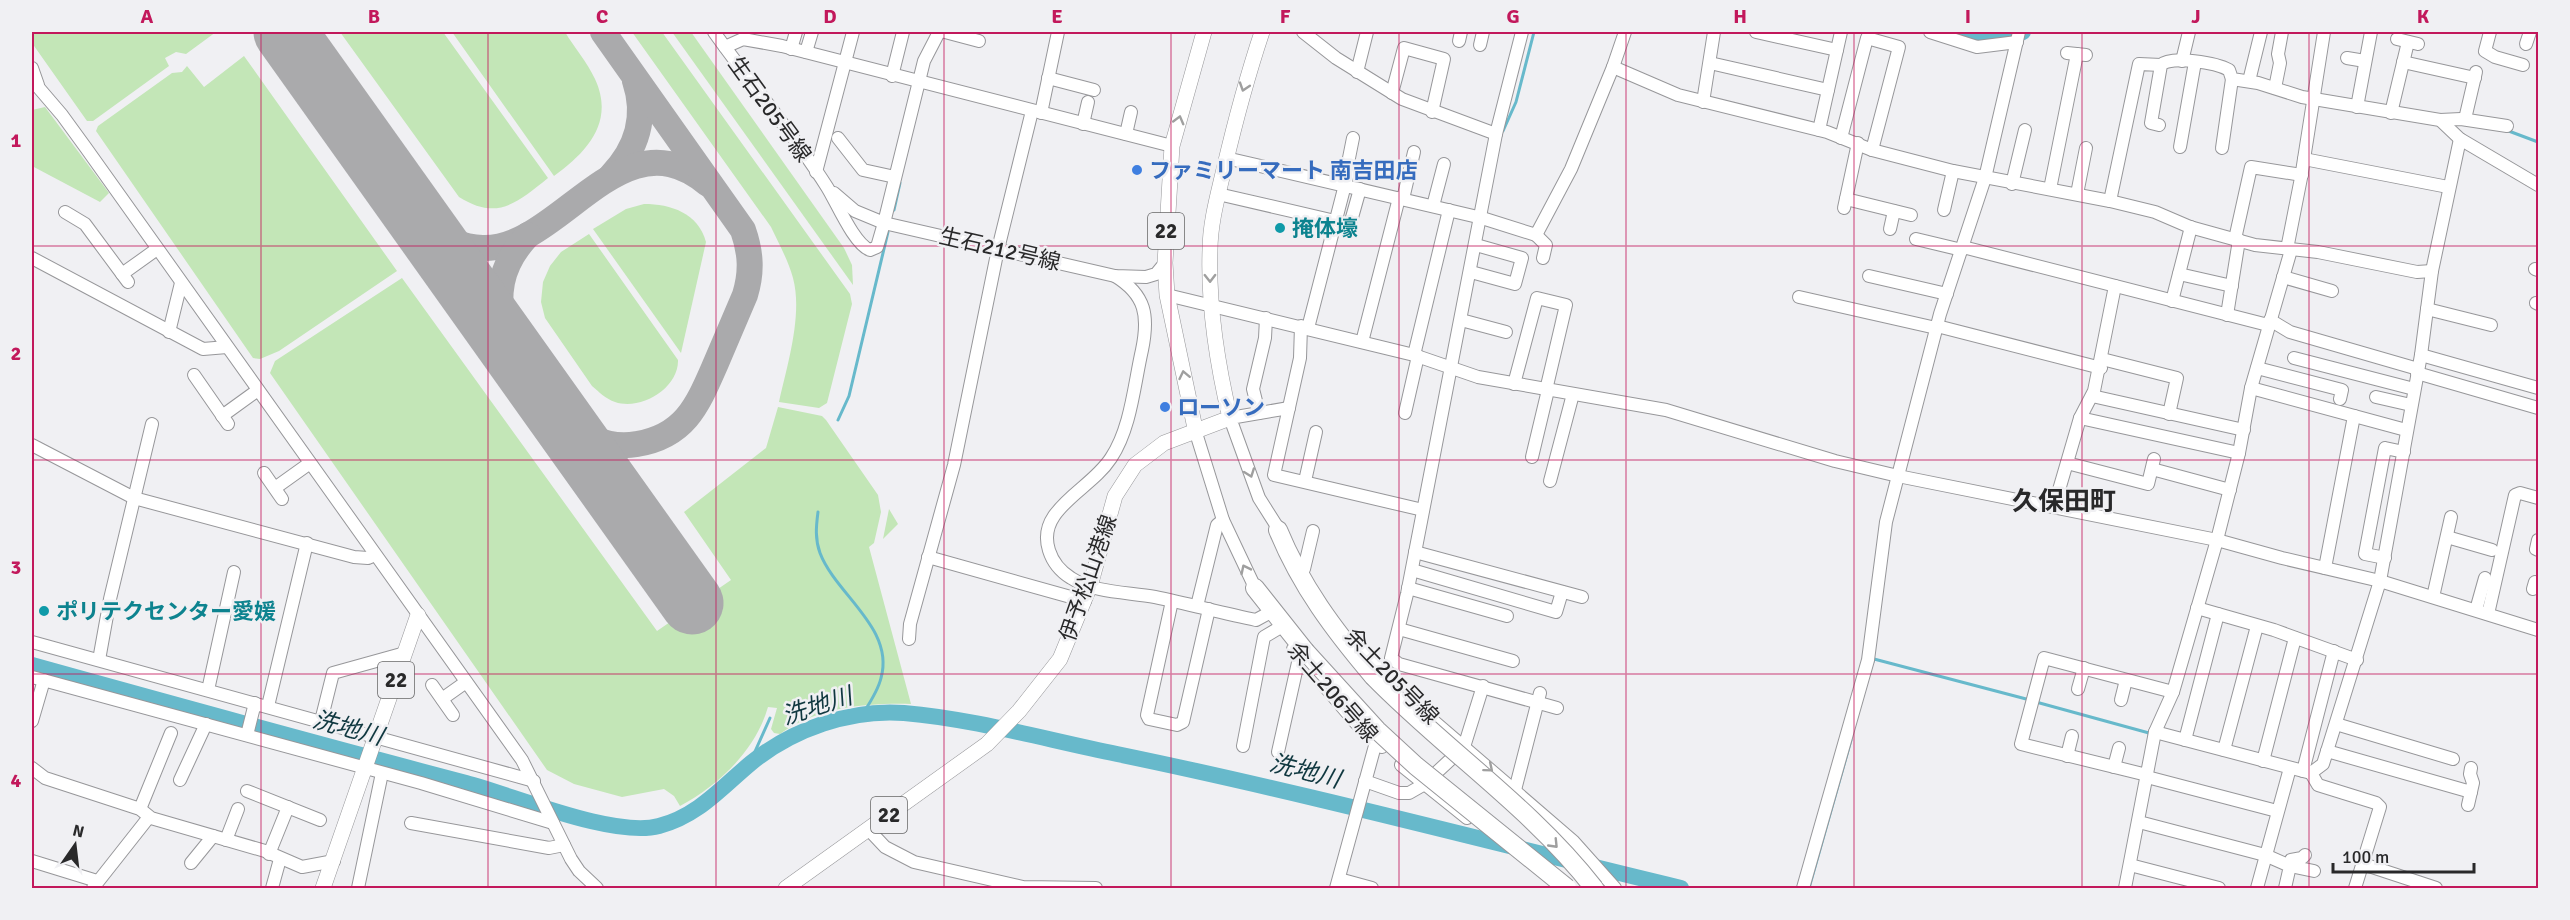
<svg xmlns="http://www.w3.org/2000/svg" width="2570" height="920" font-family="Signika,'Noto Sans JP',sans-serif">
  <rect width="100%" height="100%" fill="#f0f0f3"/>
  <g fill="#c3e6b7">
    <polygon points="32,32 216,32 186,54 176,52 165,58 169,66 93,121 87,121 32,43"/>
    <path d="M340,32h103l105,146c-31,25 -51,43 -89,19z"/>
    <path d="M452,32h113c9,15 22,30 30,47 20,43 -8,73 -41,97z"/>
    <path d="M632,32h30l188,262 2,10 -25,99 -8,5 -40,-6c8,-36 24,-87 14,-124 -5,-18 -14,-34 -22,-51z"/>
    <polygon points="672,32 691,32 844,248 852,265 853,285"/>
    <polygon points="244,56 397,271 279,351 260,359 253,358 96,131 98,126 172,73 182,72 187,66 204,87"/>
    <polygon points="45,107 109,193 100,202 32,166 32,110"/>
    <path d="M644,204c27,0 54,9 62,38l-25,111 -88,-124 33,-20z"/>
    <path d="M589,234l89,126c1,28 -37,51 -63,42 -9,-3 -16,-10 -23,-16l-47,-68 -4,-16 2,-20 7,-16 11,-14z"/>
    <path d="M402,278l255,353 74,-51 -47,-68 82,-64 12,-41 44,9 4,4 52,75 3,17 -7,31 -5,4 42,157c-44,-1 -94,3 -131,30l-6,-1 -3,-4 6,-21 -9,-1c-12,43 -50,79 -88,99l-6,-10 -10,-7 -42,8 -48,-13 -27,-14 -277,-397 5,-12z"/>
    <polygon points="889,509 898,524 883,539"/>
  </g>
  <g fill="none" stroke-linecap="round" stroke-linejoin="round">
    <g stroke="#67b9cb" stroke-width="3">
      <polyline points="2506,130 2538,142"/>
      <polyline points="1503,131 1516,102 1534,32"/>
      <polyline points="894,210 900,183"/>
      <polyline points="838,420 849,396 888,232"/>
      <path d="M818,512c-2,15 -3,27 2,41 16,42 75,75 61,125 -3,13 -12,26 -19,37"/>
      <polyline points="1873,662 1874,659 2030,700"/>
      <polyline points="2036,702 2149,733 2149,735"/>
      <polyline points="749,765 770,718"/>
      <polyline points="1809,888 1851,740"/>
    </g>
    <g stroke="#67b9cb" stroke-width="16">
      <path d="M1946,32c28,9 50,8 77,0"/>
      <path d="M32,665c144,40 289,80 434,118 49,13 148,55 193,43 39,-10 63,-39 92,-63 42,-34 99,-54 153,-50 71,6 143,27 213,41 189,39 376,89 564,134"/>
    </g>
    <g stroke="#aaaaac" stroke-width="26">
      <path d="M611,176c26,-27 36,-59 24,-95"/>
      <path d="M424,225c18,12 37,23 59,23 78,2 138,-137 225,-64"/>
      <path d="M503,336c-6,-41 -5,-69 25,-101"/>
      <path d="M558,414c23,20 47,36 79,30 49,-8 61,-40 79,-81 10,-23 19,-45 29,-68 7,-23 6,-42 -2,-65l-140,-198"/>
    </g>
    <polyline stroke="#aaaaac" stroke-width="63" points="285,32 692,603"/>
    <defs>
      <g id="minor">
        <path d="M714,32c37,52 79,101 113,155 10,16 27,57 43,63l7,-3 7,-24 40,-162 15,-29"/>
        <polyline points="945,32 979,41"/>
        <polyline points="1303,32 1336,58 1402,99 1496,134"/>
        <polyline points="1522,32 1496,134 1407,594 1391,658 1399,664 1557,708"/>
        <polyline points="1625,32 1613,67 1678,95 1827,132 1872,150 1953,171 2110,201 2155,212 2190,227 2255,245 2318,252 2417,272 2432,271"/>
        <polyline points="1756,32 1837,50"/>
        <polyline points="1930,32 1977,47 2017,42"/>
        <polyline points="2490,32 2485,51 2495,57 2523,65"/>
        <polyline points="2397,39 2418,44"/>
        <polyline points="1459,41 1461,32"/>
        <polyline points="2526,44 2530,32"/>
        <polyline points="1480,45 1483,32"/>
        <polyline points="725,47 743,39 782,46 1172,146"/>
        <polyline points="791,49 796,32"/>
        <polyline points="806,52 812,32"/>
        <polyline points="2067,53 2086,55"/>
        <polyline points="2347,58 2365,61"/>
        <polyline points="2182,61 2189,32"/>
        <polyline points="2403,62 2475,78"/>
        <polyline points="1710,63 1828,90"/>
        <polyline points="32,68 38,85"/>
        <polyline points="1357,72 1367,32"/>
        <polyline points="892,76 903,32"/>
        <polyline points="1048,78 1094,90"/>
        <polyline points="32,80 62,115 86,148 522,760 571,859 579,871 597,888"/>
        <polyline points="2249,81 2261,32"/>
        <polyline points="2275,88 2280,63 2278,54 2282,32"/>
        <polyline points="1392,93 1404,48 1444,59 1432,112"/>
        <polyline points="1703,102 1714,32"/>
        <polyline points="2357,107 2371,32"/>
        <polyline points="1041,113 1058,32"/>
        <polyline points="2391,113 2408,42"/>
        <polyline points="2465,119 2476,72"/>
        <polyline points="2440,120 2461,119 2507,126"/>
        <polyline points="1083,124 1088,102"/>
        <path d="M2159,125l-8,-2 10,-58c10,-10 56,-2 68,5l3,9 26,4 44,14 138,23 20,19 78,46"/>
        <polyline points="1819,130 1841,32"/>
        <polyline points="1126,134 1131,112"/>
        <polyline points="838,138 863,170 895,177"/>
        <polyline points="1841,138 1867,38 1899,47 1872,150"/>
        <polyline points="2180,147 2195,62"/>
        <polyline points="2222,148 2232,79"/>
        <polyline points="1226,158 1482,218 1536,235 1571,169 1613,67"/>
        <polyline points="2304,159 2448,187"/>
        <polyline points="816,172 853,32"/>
        <polyline points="2012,184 2025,130"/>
        <polyline points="2050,189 2077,54"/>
        <polyline points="834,193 855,211 884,223 1115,276 1146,277 1156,274 1165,263"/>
        <polyline points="1218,194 1335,221"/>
        <polyline points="2077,194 2086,148"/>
        <polyline points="1403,199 1414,152"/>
        <polyline points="1846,199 1911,215"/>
        <polyline points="2110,201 2139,64 2161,65"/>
        <polyline points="1433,206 1444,164"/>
        <polyline points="1844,208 1858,143"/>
        <polyline points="1944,210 1953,171"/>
        <polyline points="65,212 85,224 128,282"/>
        <polyline points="1351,221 1360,189"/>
        <polyline points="1890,229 1894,211"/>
        <polyline points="1536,235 1546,245 1543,258"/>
        <polyline points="1916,239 1962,250"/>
        <polyline points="2235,239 2251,167 2302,175"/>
        <polyline points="1963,247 2268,325"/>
        <polyline points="2287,249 2301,178 2324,32"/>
        <polyline points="32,258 203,349 227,347"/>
        <polyline points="2535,269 2538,270"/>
        <polyline points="1471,272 1515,284 1522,258 1476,245"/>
        <polyline points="122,274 157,249"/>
        <polyline points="2179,274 2232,286"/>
        <path d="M1115,276c31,19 34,40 27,74 -8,35 -11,78 -31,108 -15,23 -42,36 -57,58 -15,22 -4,49 17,62 23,15 57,14 84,19 34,7 67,16 101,23l13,-7"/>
        <polyline points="1869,276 1947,294"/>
        <polyline points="2283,277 2332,291"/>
        <polyline points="1167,295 1414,355 1478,377 1666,410 1835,461 1898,476 2217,540 2282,558 2380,581 2538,630"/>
        <polyline points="1799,297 1936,328"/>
        <polyline points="2172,301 2191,227"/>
        <polyline points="2536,303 2538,304"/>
        <polyline points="2427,309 2491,325"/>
        <polyline points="2227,315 2239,240"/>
        <polyline points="1461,320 1506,332"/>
        <polyline points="2270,320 2290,332 2418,369"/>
        <polyline points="1301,326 1300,358 1274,475 1423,510"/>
        <polyline points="1937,326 2101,368"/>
        <polyline points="1308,328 1347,177 1347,168 1353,138"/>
        <polyline points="169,332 181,283"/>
        <polyline points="1362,342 1399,198"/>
        <polyline points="1414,355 1449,210"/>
        <polyline points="2421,355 2538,388"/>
        <polyline points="2294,358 2414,389"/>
        <polyline points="2102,359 2177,378 2169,414"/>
        <polyline points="2257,368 2342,390 2340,399"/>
        <polyline points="2417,373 2538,408"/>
        <polyline points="194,375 228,424"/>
        <polyline points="1514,384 1537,298 1566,305 1546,390"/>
        <polyline points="2251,388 2406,430"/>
        <polyline points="2092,396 2244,430"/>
        <polyline points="2376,397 2411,405"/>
        <polyline points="1259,413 1253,389 1265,338 1266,318"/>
        <polyline points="1405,413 1418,356"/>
        <polyline points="222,416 258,390"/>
        <polyline points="2080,418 2239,453"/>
        <polyline points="1196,433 1223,520 1258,594"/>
        <polyline points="32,445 134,498 354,557 368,558 375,555"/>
        <polyline points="1532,457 1548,390"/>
        <polyline points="2067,463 2148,484 2154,459"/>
        <polyline points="2152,469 2230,490"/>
        <polyline points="264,473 282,499"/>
        <polyline points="1305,481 1316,432"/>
        <polyline points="1550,481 1573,394"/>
        <polyline points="275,488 310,463"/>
        <polyline points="2054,507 2080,418 2094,391 2115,286"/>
        <polyline points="1283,536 1259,498 1230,418 1289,408"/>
        <polyline points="2447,537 2492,550"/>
        <polyline points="2538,540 2536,549 2538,550"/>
        <polyline points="1415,552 1582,597"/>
        <polyline points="928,557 1085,601"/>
        <polyline points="2385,558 2365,554 2385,448 2404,452"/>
        <polyline points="2325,568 2354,416"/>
        <polyline points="1304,569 1313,531"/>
        <polyline points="1412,570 1556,612 1562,592"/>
        <polyline points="1408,588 1507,616"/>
        <polyline points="2533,589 2535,582 2538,584"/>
        <polyline points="2433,597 2451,517"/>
        <polyline points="1172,601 1147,715 1149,719 1177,725 1183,722 1209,609"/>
        <polyline points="1197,606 1217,525 1223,520"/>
        <polyline points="2197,608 2274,630 2357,660"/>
        <polyline points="2476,610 2485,578"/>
        <polyline points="2488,614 2515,495 2520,493 2538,498"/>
        <polyline points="1399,629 1513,661"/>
        <polyline points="909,639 910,624 954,465 998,249 1032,111"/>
        <polyline points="1354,639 1400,691"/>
        <polyline points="32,642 534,781"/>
        <polyline points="1293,649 1355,722 1382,747"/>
        <polyline points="99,660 110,599 152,424"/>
        <polyline points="32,677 421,783 553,823"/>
        <polyline points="432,685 453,715"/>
        <polyline points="2078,689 2084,668"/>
        <polyline points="208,690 234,572"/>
        <polyline points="442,699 466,682"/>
        <polyline points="2121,700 2126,680"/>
        <polyline points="268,706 307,543"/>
        <polyline points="1422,711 1573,841 1615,888"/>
        <polyline points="32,721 44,680"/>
        <polyline points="321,721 333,673 405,653"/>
        <polyline points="2336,724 2453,759"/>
        <polyline points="2155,732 2311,773 2323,764 2380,581 2421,355 2432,271 2460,139"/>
        <polyline points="247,735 255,703"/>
        <polyline points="2185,740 2218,614"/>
        <polyline points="1243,746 1264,637 1279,628"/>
        <polyline points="2224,750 2257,626"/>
        <polyline points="2327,751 2471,792"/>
        <polyline points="1278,752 1299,658"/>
        <polyline points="2067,756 2072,736"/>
        <polyline points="2263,761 2295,638"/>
        <polyline points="1401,765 1467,818"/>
        <polyline points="2114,767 2119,748"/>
        <polyline points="32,768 45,778 140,809 151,818 265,851 302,867 334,861"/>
        <polyline points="2303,771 2334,651"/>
        <polyline points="2311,773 2318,785 2376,803 2380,807 2355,888"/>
        <polyline points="2147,775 2021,744 2044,658 2173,692"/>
        <polyline points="2147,777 2277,811"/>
        <polyline points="180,780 206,724"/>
        <polyline points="1365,781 1399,793 1409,793 1423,785 1464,747 1483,686"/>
        <polyline points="1515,790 1540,693"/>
        <polyline points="247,791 320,820"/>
        <polyline points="2468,805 2473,783 2470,774 2471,768"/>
        <polyline points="140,809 171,733"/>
        <polyline points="2139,822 2265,855 2290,866 2285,888"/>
        <polyline points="411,823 549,848 564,845"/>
        <polyline points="869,830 885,847 914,862 1023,887 1096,888"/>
        <polyline points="226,840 238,809"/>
        <polyline points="269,854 288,807"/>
        <polyline points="2305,855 2302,858 2291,860 2290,866 2314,871"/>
        <polyline points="32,861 97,881"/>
        <polyline points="191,863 213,836"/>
        <polyline points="2363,864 2436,888"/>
        <polyline points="2130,865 2219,888"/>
        <polyline points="1339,879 1372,888"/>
        <polyline points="93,888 149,817"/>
        <polyline points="272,888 280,859"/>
        <polyline points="358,888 382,773"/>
        <polyline points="1336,888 1376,742"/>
        <polyline points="1803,888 1868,660 1886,522 1940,314 1985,178 2019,32"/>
        <polyline points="2125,888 2155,732 2173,692 2217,540 2239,453 2251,388 2291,250"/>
        <polyline points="2257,888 2290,768"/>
      </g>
      <g id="major">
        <polyline points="1196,433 1167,295 1165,263 1172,146 1204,32"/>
        <polyline points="323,888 418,615"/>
        <path d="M786,888l201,-144 32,-33 41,-52 30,-73 25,-90 20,-31 29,-22 66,-25c-13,-55 -22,-111 -20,-168 0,-27 8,-55 14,-81 11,-47 23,-92 38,-137"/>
      </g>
      <g id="highway">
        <path d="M1278,530c23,56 56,100 95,146"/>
        <polyline points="1255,588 1305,651"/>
      </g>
    </defs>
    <use href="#minor" stroke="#97979a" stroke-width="14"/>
    <use href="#major" stroke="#97979a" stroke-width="16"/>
    <use href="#highway" stroke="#97979a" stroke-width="20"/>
    <use href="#minor" stroke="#fff" stroke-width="12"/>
    <use href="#major" stroke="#fff" stroke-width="15"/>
    <use href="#highway" stroke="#fff" stroke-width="18"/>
    <defs>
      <g id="highway-bridge">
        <polyline points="1305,651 1377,730 1416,766 1567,888"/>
        <path d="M1373,676c71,73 158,131 221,212"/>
      </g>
    </defs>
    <use href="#highway-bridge" stroke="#97979a" stroke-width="20" stroke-linecap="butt"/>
    <use href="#highway-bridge" stroke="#fff" stroke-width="18"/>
  </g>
  <defs><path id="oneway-chevron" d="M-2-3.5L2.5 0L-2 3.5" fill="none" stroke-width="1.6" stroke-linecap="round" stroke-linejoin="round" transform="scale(1.5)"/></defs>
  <g stroke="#9f9f9f">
    <use href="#oneway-chevron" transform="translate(1244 87) rotate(108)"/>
    <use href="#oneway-chevron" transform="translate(1179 120) rotate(-75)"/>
    <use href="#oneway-chevron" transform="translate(1210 278) rotate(89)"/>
    <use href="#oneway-chevron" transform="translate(1184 375) rotate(-102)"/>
    <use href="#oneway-chevron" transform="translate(1250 473) rotate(70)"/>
    <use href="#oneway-chevron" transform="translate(1245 569) rotate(-116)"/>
    <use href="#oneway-chevron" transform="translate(1489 768) rotate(40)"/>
    <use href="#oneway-chevron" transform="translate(1554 844) rotate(46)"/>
  </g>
  <path fill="none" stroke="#c2185b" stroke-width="1.5" stroke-opacity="0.55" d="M261,32v856M488,32v856M716,32v856M944,32v856M1171,32v856M1399,32v856M1626,32v856M1854,32v856M2082,32v856M2309,32v856M32,246h2506M32,460h2506M32,674h2506"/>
  <g fill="#3f7fe0" stroke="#f0f0f3" stroke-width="2">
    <circle cx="1137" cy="170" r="6"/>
    <circle cx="1165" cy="407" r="6"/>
  </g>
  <g fill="#0f9aa8" stroke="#f0f0f3" stroke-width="2">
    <circle cx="1280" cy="228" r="6"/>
    <circle cx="44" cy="611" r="6"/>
  </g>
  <g text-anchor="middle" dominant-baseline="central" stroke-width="5" stroke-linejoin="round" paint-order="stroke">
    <g fill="#f0f0f3" stroke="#656566" stroke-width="1.5">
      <rect x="1148" y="213" width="36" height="36" rx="4.5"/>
      <rect x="378" y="662" width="36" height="36" rx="4.5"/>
      <rect x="871" y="797" width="36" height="36" rx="4.5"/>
    </g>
    <g font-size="21" font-weight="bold" fill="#29292a">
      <text x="1166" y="231">22</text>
      <text x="396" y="680">22</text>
      <text x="889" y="815">22</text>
    </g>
    <g font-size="22" fill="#29292a" stroke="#f0f0f3">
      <text transform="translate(770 109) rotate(54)">生石205号線</text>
      <text transform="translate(1000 249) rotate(13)">生石212号線</text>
      <text transform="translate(1088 578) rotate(-71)">伊予松山港線</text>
      <text transform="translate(1392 676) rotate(46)">余土205号線</text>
      <text transform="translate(1333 692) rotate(49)">余土206号線</text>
    </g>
    <g font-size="22" font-weight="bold" fill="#366cbe" stroke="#f0f0f3" text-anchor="start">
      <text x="1149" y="170">ファミリーマート 南吉田店</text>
      <text x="1177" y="407">ローソン</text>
    </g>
    <g font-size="22" font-weight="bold" fill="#0d838f" stroke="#f0f0f3" text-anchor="start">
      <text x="1292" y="228">掩体壕</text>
      <text x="56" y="611">ポリテクセンター愛媛</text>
    </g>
    <g font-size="24" font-style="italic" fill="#103840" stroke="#f0f0f3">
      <text transform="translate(817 706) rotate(-18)">洗地川</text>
      <text transform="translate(348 728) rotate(15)">洗地川</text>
      <text transform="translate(1305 771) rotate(14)">洗地川</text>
    </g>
    <g font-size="26" font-weight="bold" fill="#29292a" stroke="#f0f0f3">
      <text x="2064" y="502">久保田町</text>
    </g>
  </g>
  <rect width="2570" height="920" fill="none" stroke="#f0f0f3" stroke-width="66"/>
  <g transform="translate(75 845) rotate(14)" stroke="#f0f0f3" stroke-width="4.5" paint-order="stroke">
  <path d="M0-4.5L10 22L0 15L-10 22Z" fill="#29292a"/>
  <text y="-9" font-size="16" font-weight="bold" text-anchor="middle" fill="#29292a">N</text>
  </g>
  <path d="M2333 863v9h141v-9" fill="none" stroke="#29292a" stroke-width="3"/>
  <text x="2342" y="863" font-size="18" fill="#29292a" stroke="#f0f0f3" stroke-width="4.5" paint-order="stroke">100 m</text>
  <rect x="33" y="33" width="2504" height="854" fill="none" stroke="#c2185b" stroke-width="2"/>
  <g font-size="20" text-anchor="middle" font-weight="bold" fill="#c2185b">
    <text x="147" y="23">A</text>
    <text x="374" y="23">B</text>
    <text x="602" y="23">C</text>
    <text x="830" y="23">D</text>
    <text x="1057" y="23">E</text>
    <text x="1285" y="23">F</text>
    <text x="1513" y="23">G</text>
    <text x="1740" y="23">H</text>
    <text x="1968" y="23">I</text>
    <text x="2196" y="23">J</text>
    <text x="2423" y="23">K</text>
    <text x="16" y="147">1</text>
    <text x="16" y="360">2</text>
    <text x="16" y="574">3</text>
    <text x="16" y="787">4</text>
  </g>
</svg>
